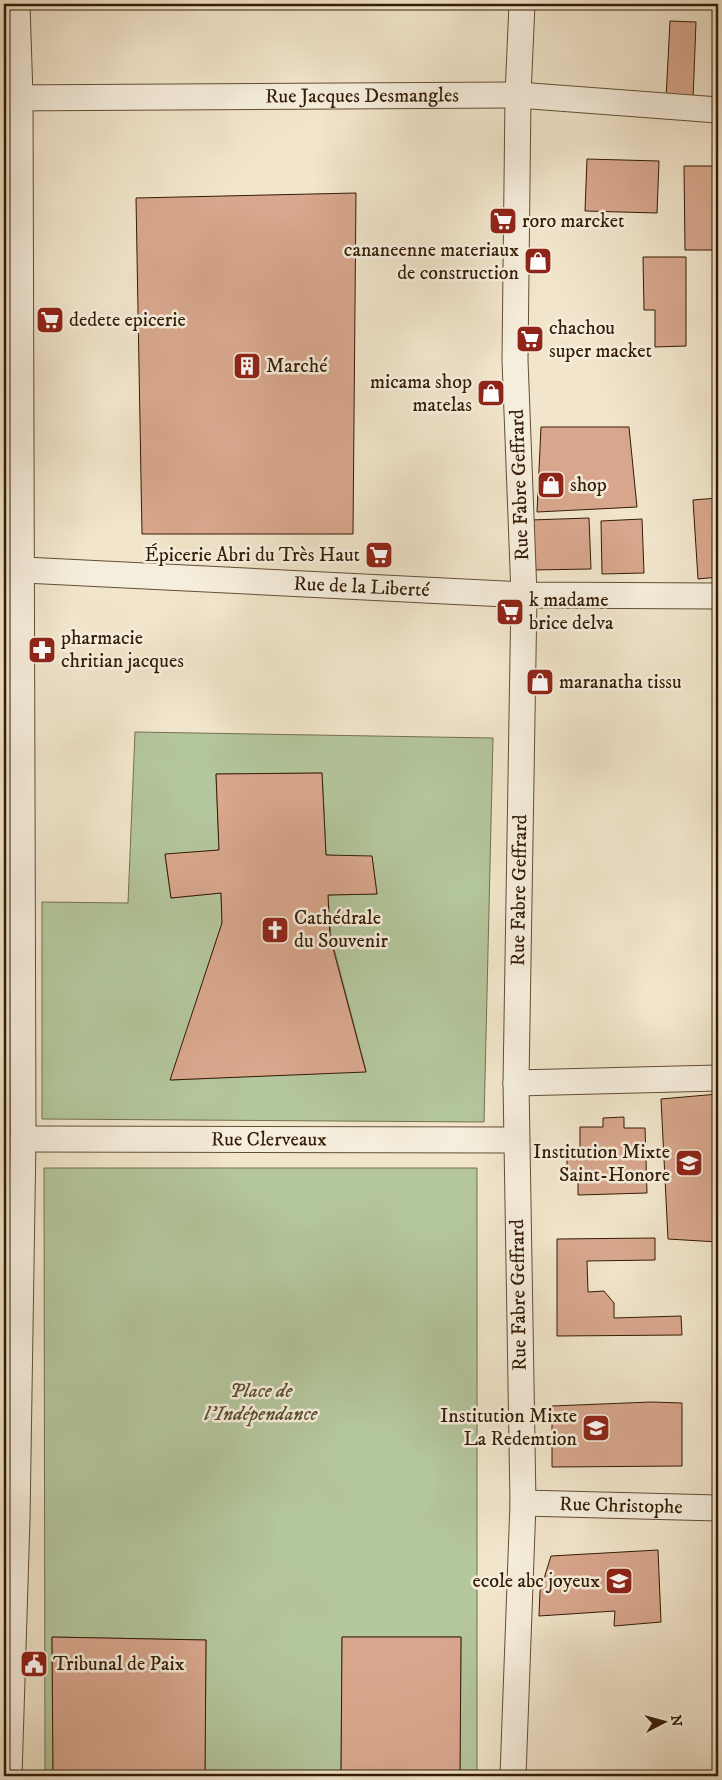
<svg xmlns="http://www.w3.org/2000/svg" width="722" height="1780" font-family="'IM FELL DW Pica',serif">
  <rect width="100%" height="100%" fill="#f1e5cb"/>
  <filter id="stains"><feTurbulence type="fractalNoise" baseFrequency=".004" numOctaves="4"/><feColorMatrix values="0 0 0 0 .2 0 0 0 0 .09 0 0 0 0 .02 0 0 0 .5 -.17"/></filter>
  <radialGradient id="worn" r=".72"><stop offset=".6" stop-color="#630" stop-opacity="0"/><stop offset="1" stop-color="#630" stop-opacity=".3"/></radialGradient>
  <g fill="#b4c69c" stroke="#747150" fill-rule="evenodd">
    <path d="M135,732l358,6 -9,384 -442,-3v-217l86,1zM322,773l4,82 46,2 5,37 -49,1 3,42 35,134 -195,9 51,-157 -1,-30 -50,5 -6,-43 54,-5 -3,-76z"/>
    <polygon points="44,1168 477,1168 477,1776 460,1776 461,1637 342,1637 341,1776 205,1776 206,1640 52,1637 53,1776 45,1776"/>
  </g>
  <g fill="#d8a78d" stroke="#341c05">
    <polygon points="670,21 696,22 693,100 666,99"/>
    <polygon points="587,159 659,161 657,213 585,211"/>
    <polygon points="684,166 718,166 718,250 685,250"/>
    <polygon points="356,193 353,534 142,534 136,198"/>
    <polygon points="643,257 686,257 686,346 655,347 655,310 644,310"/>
    <polygon points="541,427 629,427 637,507 537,512"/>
    <polygon points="718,498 718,577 698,579 693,500"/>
    <polygon points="589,518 591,569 531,570 531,520"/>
    <polygon points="642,519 644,573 602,574 601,521"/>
    <polygon points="322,773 326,855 372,856 377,894 328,895 330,937 366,1072 170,1080 222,923 221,893 171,898 165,854 219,850 216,774"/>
    <polygon points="718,1094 718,1242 668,1239 661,1099"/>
    <polygon points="624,1117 624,1128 645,1128 647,1193 578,1195 578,1172 567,1173 567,1149 580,1148 580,1127 603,1127 603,1118"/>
    <polygon points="655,1238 655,1260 587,1261 588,1292 604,1291 614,1303 614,1318 681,1316 682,1335 557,1336 557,1239"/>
    <polygon points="651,1402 682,1403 682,1466 552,1467 552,1406"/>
    <polygon points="658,1550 661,1622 614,1626 615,1611 539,1616 540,1591 551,1556"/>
    <polygon points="52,1637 206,1640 205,1776 53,1776"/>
    <polygon points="342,1637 461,1637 460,1776 341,1776"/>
  </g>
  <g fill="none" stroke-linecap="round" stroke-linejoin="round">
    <defs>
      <g id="minor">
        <path id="s1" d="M4,98l514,-3 200,15"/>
        <path id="s2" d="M4,569l520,26 194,1"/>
        <polyline points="516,1083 718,1078"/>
        <path id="s3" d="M23,1139l493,1"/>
        <path id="s4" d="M523,1503l195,5"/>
        <polyline points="9,1776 17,1519 23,1139 20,97 17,4"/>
        <path id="s5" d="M513,1776l10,-273 -7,-420 8,-488 -9,-235 3,-265 4,-91"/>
      </g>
    </defs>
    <use href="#minor" stroke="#634e36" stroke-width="27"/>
    <use href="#minor" stroke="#f6eedd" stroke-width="25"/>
  </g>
  <defs>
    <symbol id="supermarket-square" viewBox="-11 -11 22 22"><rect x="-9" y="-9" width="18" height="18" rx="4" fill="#8f2418" stroke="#f6eedd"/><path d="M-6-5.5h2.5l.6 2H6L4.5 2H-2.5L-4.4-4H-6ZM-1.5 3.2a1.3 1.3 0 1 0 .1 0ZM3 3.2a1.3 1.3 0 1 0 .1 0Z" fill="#fff"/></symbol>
    <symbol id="shop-square" viewBox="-11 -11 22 22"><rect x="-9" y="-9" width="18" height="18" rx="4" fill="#8f2418" stroke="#f6eedd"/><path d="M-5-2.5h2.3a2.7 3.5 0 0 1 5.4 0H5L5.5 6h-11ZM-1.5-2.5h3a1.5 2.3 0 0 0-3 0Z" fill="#fff"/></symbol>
    <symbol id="building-square" viewBox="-11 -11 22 22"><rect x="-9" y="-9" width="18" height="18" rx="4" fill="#8f2418" stroke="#f6eedd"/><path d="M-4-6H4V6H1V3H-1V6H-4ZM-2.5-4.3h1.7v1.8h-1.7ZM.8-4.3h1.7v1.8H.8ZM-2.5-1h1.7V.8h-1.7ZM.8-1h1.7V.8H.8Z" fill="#fff"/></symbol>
    <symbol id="pharmacy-square" viewBox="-11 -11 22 22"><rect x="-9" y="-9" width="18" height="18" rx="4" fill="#8f2418" stroke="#f6eedd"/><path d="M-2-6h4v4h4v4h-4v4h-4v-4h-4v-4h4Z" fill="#fff"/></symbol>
    <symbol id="church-square" viewBox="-11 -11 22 22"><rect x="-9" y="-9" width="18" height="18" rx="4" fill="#8f2418" stroke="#f6eedd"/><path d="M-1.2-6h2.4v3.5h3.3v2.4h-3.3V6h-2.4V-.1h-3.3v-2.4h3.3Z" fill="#fff"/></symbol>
    <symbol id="school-square" viewBox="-11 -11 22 22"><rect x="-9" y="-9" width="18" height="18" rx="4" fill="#8f2418" stroke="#f6eedd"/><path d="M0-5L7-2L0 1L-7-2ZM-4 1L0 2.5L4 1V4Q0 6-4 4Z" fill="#fff"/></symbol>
    <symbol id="civic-square" viewBox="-11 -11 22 22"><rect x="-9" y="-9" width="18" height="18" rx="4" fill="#8f2418" stroke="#f6eedd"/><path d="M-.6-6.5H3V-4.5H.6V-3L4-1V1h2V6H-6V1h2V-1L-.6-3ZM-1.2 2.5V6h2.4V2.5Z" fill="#fff"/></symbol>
  </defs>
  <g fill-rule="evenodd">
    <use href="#supermarket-square" x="487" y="205" width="32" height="32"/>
    <use href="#shop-square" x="522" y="245" width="32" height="32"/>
    <use href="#supermarket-square" x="34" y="304" width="32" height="32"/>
    <use href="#supermarket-square" x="514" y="323" width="32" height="32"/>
    <use href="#building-square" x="231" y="350" width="32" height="32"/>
    <use href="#shop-square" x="475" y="377" width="32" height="32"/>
    <use href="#shop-square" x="535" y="469" width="32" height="32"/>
    <use href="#supermarket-square" x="363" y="539" width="32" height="32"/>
    <use href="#supermarket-square" x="494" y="596" width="32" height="32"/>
    <use href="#pharmacy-square" x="26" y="634" width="32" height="32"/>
    <use href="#shop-square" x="524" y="666" width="32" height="32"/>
    <use href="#church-square" x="259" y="914" width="32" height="32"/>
    <use href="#school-square" x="673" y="1147" width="32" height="32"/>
    <use href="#school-square" x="580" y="1412" width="32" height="32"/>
    <use href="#school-square" x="603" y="1565" width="32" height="32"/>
    <use href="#civic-square" x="18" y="1648" width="32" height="32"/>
  </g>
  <g text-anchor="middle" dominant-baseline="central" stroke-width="5" stroke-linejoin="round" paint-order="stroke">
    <g font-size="20" fill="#341c05" stroke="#f6eedd">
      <text stroke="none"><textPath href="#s1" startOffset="358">Rue Jacques Desmangles</textPath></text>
      <text transform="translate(520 485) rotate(-92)">Rue Fabre Geffrard</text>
      <text stroke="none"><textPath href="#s2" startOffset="358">Rue de la Liberté</textPath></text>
      <text stroke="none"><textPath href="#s5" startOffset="886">Rue Fabre Geffrard</textPath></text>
      <text stroke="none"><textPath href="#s3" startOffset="246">Rue Clerveaux</textPath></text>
      <text transform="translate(519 1295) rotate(-91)">Rue Fabre Geffrard</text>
      <text stroke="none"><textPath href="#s4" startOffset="98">Rue Christophe</textPath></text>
    </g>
    <g font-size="20" fill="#341c05" stroke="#f6eedd" text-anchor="start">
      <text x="522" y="221">roro marcket</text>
      <text x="519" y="250" text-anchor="end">cananeenne materiaux<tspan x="519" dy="23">de construction</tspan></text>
      <text x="69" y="320">dedete epicerie</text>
      <text x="549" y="328">chachou<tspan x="549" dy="23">super macket</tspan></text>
      <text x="266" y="366">Marché</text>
      <text x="472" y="382" text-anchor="end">micama shop<tspan x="472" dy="23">matelas</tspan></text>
      <text x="570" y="485">shop</text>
      <text x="360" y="555" text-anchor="end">Épicerie Abri du Très Haut</text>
      <text x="529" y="600">k madame<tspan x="529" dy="23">brice delva</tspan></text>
      <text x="61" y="638">pharmacie<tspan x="61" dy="23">chritian jacques</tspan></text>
      <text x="559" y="682">maranatha tissu</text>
      <text x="294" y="918">Cathédrale<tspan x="294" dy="23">du Souvenir</tspan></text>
      <text x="670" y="1152" text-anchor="end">Institution Mixte<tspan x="670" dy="23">Saint-Honore</tspan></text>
      <text x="577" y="1416" text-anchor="end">Institution Mixte<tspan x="577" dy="23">La Redemtion</tspan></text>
      <text x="600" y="1581" text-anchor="end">ecole abc joyeux</text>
      <text x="53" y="1664">Tribunal de Paix</text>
    </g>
    <g font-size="20" font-style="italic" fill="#5a4f32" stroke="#f6eedd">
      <text x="261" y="1391">Place de<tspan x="261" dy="23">l'Indépendance</tspan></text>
    </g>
  </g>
  <rect width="722" height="1780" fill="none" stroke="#f1e5cb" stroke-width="20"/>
  <rect x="5" y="5" width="712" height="1770" fill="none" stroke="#341c05" stroke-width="2.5"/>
  <rect x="10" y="10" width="702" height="1760" fill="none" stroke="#341c05"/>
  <g transform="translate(664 1722) rotate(84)" stroke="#f6eedd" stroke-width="4" paint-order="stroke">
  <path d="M0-4L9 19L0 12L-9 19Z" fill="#341c05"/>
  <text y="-8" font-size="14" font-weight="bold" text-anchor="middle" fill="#341c05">N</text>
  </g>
  <rect width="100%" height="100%" filter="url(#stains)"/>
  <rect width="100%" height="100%" fill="url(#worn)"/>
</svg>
